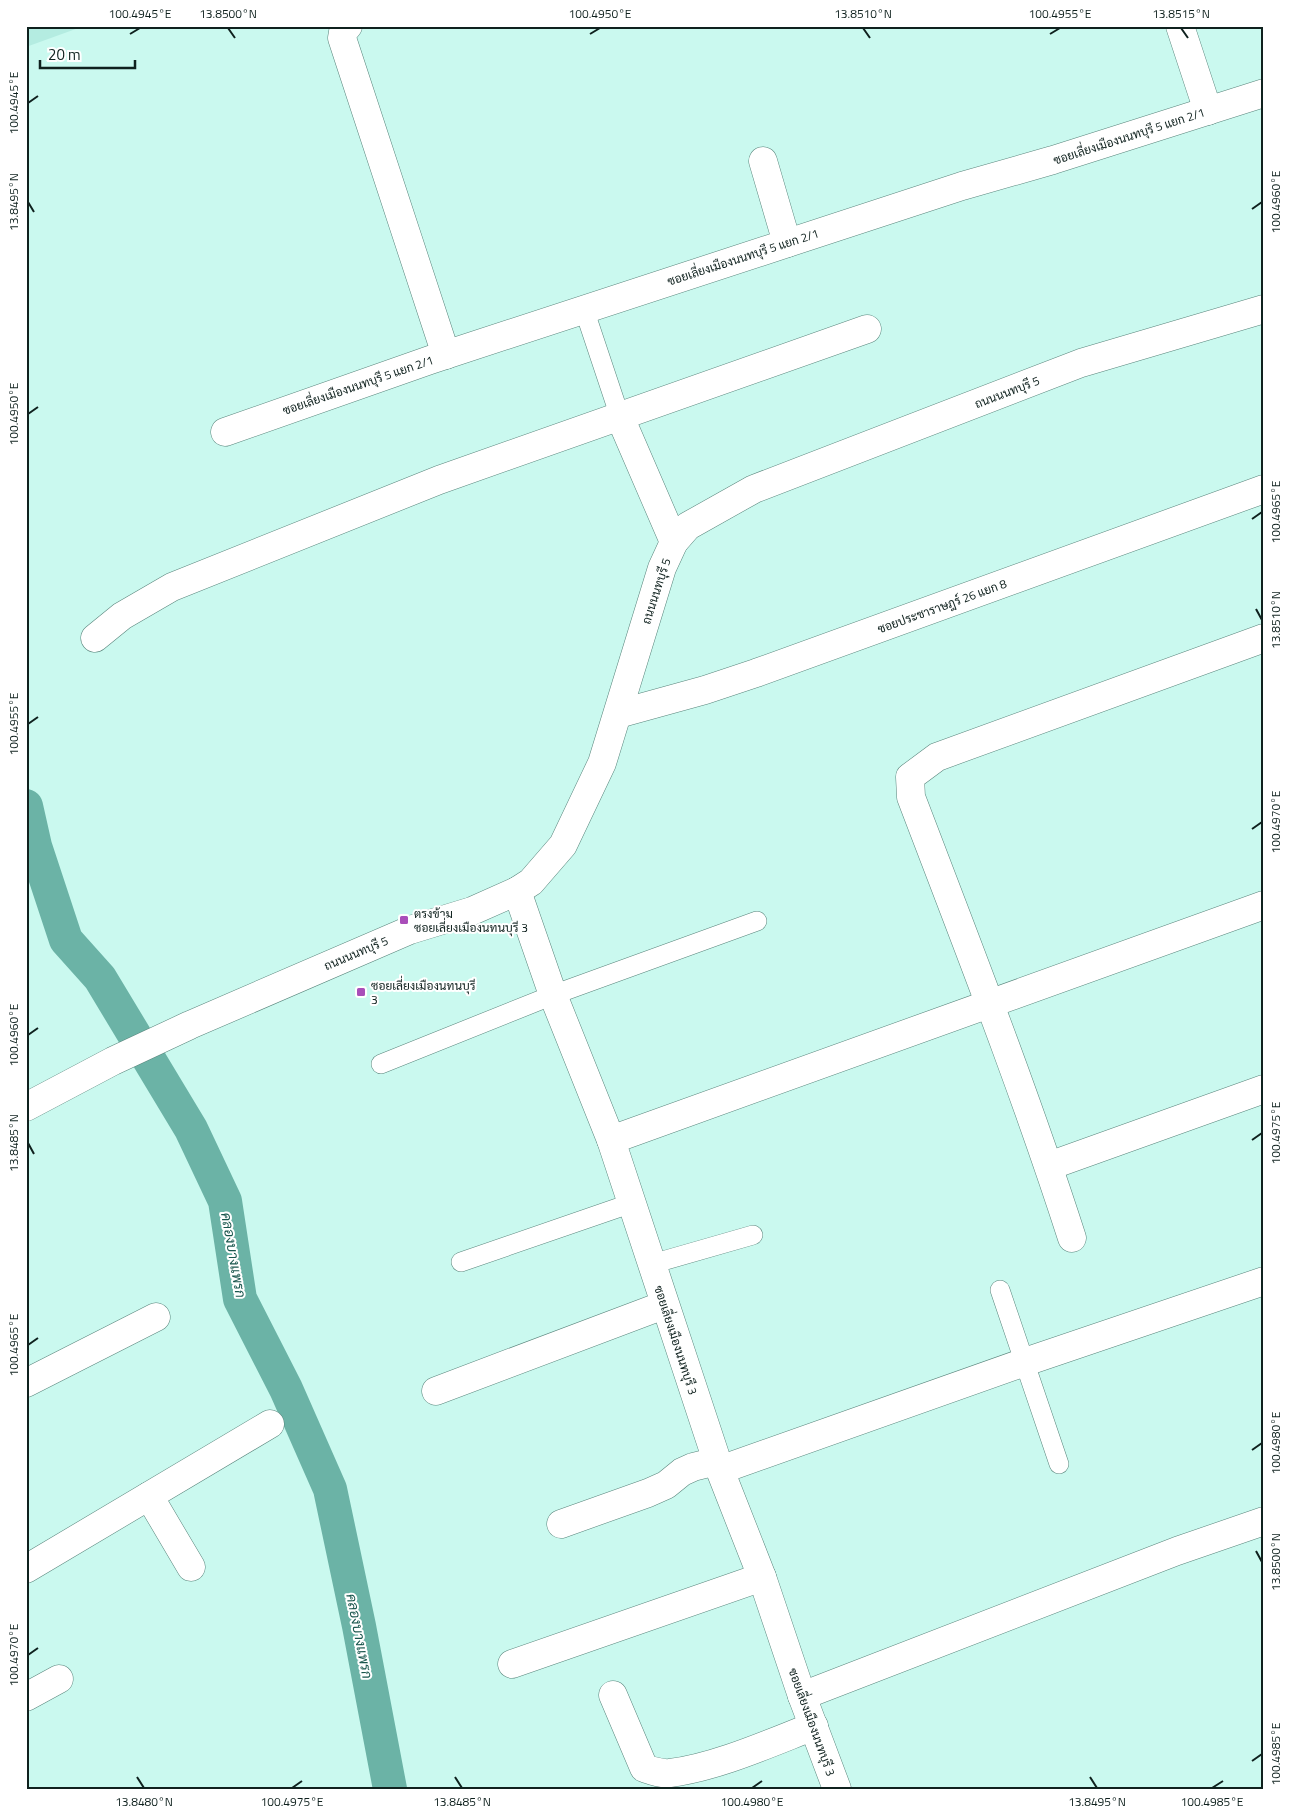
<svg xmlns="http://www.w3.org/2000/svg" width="1290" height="1815" font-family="'Titillium Web',Sarabun,sans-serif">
  <rect width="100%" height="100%" fill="#caf9ef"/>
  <polygon fill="#b4ece1" points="26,26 84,26 26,47"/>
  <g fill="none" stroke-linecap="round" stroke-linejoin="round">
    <polyline stroke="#6bb3a6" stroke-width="34" points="26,806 35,846 66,940 100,978 191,1129 225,1201 240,1299 286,1389 330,1489 359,1626 390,1789"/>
    <defs>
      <g id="lane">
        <polyline points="584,309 620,417"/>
        <polyline points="381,1064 553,995 757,921"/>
        <polyline points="461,1262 632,1203"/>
        <polyline points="652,1264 753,1235"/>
        <polyline points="1000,1290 1059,1464"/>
      </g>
      <g id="street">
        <polyline points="348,26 343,32 342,38 446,355"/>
        <polyline points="1180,26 1208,111"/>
        <polyline points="763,161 787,243"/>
        <polyline points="620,417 674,542"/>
        <polyline points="225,432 430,360 962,186 1053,160 1264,93"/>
        <polyline points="95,638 122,616 172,587 439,480 867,329"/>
        <polyline points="618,714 705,690 756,673 1264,489"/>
        <polyline points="517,891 553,995 611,1140 720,1470 762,1577 802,1696 837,1789"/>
        <polyline points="26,1107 113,1061 190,1025 410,930 472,911 517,891 531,882 563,845 602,763 662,568 674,542 688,526 754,489 1081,363 1264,309"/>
        <polyline points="611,1140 1264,905"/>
        <polyline points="1049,1166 1264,1089"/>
        <path d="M1072,1238c-48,-149 -105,-294 -161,-441l-1,-20 27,-20 327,-119"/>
        <polyline points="26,1383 156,1317"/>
        <polyline points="436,1391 664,1305"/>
        <polyline points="720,1470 1025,1362 1264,1281"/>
        <polyline points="149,1496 191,1567"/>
        <polyline points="561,1524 648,1493 666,1485 682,1472 693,1467 717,1461"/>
        <polyline points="26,1569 270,1424"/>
        <polyline points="512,1664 762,1577"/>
        <path d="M613,1695l31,73c9,3 17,6 26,5 47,-6 100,-30 144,-47"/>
        <polyline points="802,1696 1177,1551 1264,1521"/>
        <polyline points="26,1697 59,1679"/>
      </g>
    </defs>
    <use href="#lane" stroke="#59857c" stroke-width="20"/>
    <use href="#street" stroke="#59857c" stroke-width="29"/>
    <use href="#lane" stroke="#fff" stroke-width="19"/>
    <use href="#street" stroke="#fff" stroke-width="28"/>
  </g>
  <path fill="none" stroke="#0f211e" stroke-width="2" d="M228,28l7,10M863,28l7,10M1181,28l7,10M130,34l10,-6M590,34l10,-6M1050,34l10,-6M28,103l10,-7M28,202l6,10M1252,209l10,-7M28,414l10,-7M1252,519l10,-7M1256,609l6,11M28,724l10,-7M1252,829l10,-7M28,1035l10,-7M1252,1140l10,-7M28,1143l6,11M28,1345l10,-7M1252,1450l10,-7M1256,1551l6,11M28,1655l10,-7M1252,1761l10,-7M137,1777l7,11M455,1777l7,11M1090,1777l7,11M292,1788l10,-7M752,1788l10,-7M1212,1788l11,-7"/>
  <g fill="#a94eb9" stroke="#fff" stroke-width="2">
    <rect x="399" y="915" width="10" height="10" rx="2.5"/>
    <rect x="356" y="987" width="10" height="10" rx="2.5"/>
  </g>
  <g text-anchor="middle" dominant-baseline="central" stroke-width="4" stroke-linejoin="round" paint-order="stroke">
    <g font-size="12" fill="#0f211e" stroke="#fff">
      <text transform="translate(1129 136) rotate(-18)">ซอยเลี่ยงเมืองนนทบุรี 5 แยก 2/1</text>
      <text transform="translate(743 257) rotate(-18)">ซอยเลี่ยงเมืองนนทบุรี 5 แยก 2/1</text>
      <text transform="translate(358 385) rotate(-19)">ซอยเลี่ยงเมืองนนทบุรี 5 แยก 2/1</text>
      <text transform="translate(1007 392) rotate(-21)">ถนนนนทบุรี 5</text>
      <text transform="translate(656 591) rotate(-72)">ถนนนนทบุรี 5</text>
      <text transform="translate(942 606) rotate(-20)">ซอยประชาราษฎร์ 26 แยก 8</text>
      <text transform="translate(356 953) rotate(-23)">ถนนนนทบุรี 5</text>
      <text transform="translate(676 1340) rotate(72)">ซอยเลี่ยงเมืองนนทบุรี 3</text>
      <text transform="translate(812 1722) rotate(70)">ซอยเลี่ยงเมืองนนทบุรี 3</text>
    </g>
    <g font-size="12" fill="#0f211e" stroke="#fff" text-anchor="start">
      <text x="414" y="913">ตรงข้าม<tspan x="414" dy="14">ซอยเลี่ยงเมืองนทนบุรี 3</tspan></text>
      <text x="371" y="985">ซอยเลี่ยงเมืองนทนบุรี<tspan x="371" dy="14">3</tspan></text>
    </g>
    <g font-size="14" font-style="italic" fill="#18554c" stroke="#fff">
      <text transform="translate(234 1255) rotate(80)">คลองบางแพรก</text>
      <text transform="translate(360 1636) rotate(79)">คลองบางแพรก</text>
    </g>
  </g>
  <rect width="1290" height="1815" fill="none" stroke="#ffffff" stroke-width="55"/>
  <path d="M40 60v8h95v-8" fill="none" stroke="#0f211e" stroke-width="2.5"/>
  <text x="48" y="60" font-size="15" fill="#0f211e" stroke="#ffffff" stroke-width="4" paint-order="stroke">20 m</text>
  <rect x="28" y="28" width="1234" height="1760" fill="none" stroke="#0f211e" stroke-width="2"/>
  <g font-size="12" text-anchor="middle" fill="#0f211e">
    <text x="140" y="18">100.4945°E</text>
    <text x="228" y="18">13.8500°N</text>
    <text x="600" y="18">100.4950°E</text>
    <text x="863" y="18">13.8510°N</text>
    <text x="1060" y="18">100.4955°E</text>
    <text x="1181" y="18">13.8515°N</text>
    <text transform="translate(14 103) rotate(-90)" y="4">100.4945°E</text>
    <text transform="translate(14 202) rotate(-90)" y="4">13.8495°N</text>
    <text transform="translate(1276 202) rotate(-90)" y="4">100.4960°E</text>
    <text transform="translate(14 414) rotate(-90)" y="4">100.4950°E</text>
    <text transform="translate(1276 512) rotate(-90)" y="4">100.4965°E</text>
    <text transform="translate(1276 620) rotate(-90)" y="4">13.8510°N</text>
    <text transform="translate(14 724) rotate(-90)" y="4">100.4955°E</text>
    <text transform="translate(1276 822) rotate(-90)" y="4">100.4970°E</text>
    <text transform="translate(14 1035) rotate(-90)" y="4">100.4960°E</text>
    <text transform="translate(1276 1133) rotate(-90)" y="4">100.4975°E</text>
    <text transform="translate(14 1143) rotate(-90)" y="4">13.8485°N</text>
    <text transform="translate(14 1345) rotate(-90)" y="4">100.4965°E</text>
    <text transform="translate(1276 1443) rotate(-90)" y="4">100.4980°E</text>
    <text transform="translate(1276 1562) rotate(-90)" y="4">13.8500°N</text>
    <text transform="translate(14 1655) rotate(-90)" y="4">100.4970°E</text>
    <text transform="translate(1276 1754) rotate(-90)" y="4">100.4985°E</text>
    <text x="144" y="1806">13.8480°N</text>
    <text x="292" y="1806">100.4975°E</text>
    <text x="462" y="1806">13.8485°N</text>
    <text x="752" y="1806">100.4980°E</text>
    <text x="1097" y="1806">13.8495°N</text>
    <text x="1212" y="1806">100.4985°E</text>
  </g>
</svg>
